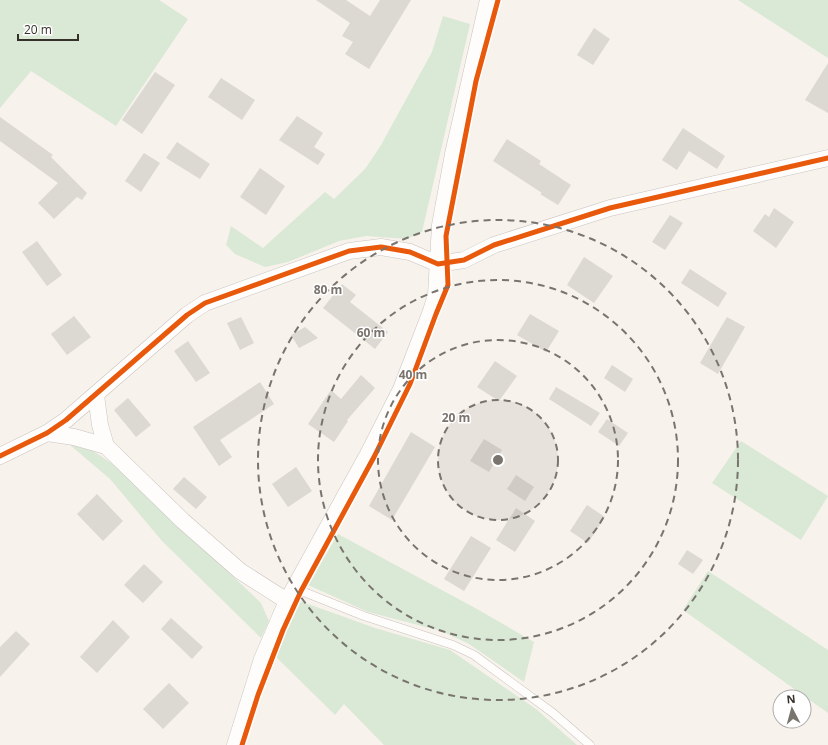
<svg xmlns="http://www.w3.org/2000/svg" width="828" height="745" font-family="'Open Sans',sans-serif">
  <rect width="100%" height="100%" fill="#f8f2ec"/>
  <g fill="#d9e9d6">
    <polygon points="0,0 159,0 188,19 116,126 31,71 0,108"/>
    <polygon points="738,0 828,0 828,58"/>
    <polygon points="443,16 470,24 422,232 407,239 366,236 339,241 288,262 265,267 235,254 226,245 231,226 263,248 325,192 334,199 365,169 381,145 432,52"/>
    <polygon points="741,441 828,496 801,540 712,483"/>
    <polygon points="70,445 90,449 119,468 261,603 269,621 261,638 162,541 110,479"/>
    <polygon points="338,534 477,609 534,642 524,682 469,644 441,631 368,612 308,585"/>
    <polygon points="708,571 828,650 828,713 683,610"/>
    <polygon points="297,600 375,628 450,650 536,709 577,745 384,745 344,704 335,715 275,656"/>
  </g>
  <g fill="#dcd8d2">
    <polygon points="316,0 346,0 370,16 380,0 411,0 369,69 345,54 353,42 342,36 350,23"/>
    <polygon points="594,28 610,39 593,65 577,55"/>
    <polygon points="828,63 828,113 805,100"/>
    <polygon points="155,72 175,85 142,134 122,120"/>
    <polygon points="221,78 255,100 242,120 208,97"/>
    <polygon points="297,116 323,133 314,147 325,154 318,165 279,140"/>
    <polygon points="0,117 53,155 51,157 87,193 82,200 77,197 54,219 38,203 58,183 0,141"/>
    <polygon points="683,128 725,156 717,169 689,151 677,170 662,160"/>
    <polygon points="507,139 541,161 539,164 571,185 558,205 540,194 542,193 493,161"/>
    <polygon points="177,142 210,164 200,179 166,158"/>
    <polygon points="144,153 160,163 141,192 125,181"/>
    <polygon points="260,168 285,186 266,215 240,197"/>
    <polygon points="774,208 794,222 776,248 753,231 765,214 769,217"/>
    <polygon points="670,215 683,223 665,250 652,242"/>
    <polygon points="37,241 62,275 47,286 22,252"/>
    <polygon points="584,257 613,276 594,303 567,285"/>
    <polygon points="690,269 727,293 718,307 681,283"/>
    <polygon points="342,284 356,295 350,302 388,332 375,349 323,308"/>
    <polygon points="530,314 559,331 546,352 517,335"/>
    <polygon points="74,316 91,337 67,355 51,334"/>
    <polygon points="241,317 254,343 240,350 227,323"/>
    <polygon points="727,317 745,327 718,374 700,363"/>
    <polygon points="305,327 318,338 299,348 291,335"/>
    <polygon points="188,341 210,373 196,382 174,351"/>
    <polygon points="495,361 517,376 499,401 477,387"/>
    <polygon points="612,365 633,379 625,392 604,378"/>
    <polygon points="361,375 375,388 347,420 348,421 334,442 308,424 331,390 341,399"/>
    <polygon points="260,382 274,404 220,440 232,457 219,466 193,427"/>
    <polygon points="556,387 600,413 591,426 549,399"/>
    <polygon points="128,398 151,425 136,437 114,410"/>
    <polygon points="607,419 628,433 619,446 598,432"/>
    <polygon points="411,432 435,447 392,520 369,506"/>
    <polygon points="484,439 502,450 489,472 470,461"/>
    <polygon points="296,467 312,491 288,507 272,484"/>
    <polygon points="516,475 534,487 525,501 507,489"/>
    <polygon points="184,477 207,497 196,509 173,489"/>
    <polygon points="97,494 123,521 103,541 77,514"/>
    <polygon points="587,505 605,517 588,543 570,531"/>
    <polygon points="516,508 535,521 515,552 496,540"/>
    <polygon points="471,536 491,548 464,591 444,579"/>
    <polygon points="687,550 703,560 693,574 678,564"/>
    <polygon points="144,564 163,582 143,603 124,585"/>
    <polygon points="171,618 203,647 192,659 161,629"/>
    <polygon points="113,620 130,637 97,673 80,657"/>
    <polygon points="16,631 30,644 0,677 0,647"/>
    <polygon points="169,683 189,703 163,729 143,709"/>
  </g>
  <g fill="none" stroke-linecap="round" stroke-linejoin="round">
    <defs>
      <polyline id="service" points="294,588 364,616 453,645 474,655 553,713 590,745"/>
      <g id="minor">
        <polyline points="96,395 100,425 106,446 183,521 240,571 287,601"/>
        <polyline points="47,433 74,437 106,446"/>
        <polyline points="0,456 47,433 66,420 187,315 205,303 349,251 381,247 410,252 438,264 464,260 494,245 610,208 828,158"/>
        <polyline points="235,745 262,659 287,601 368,454 401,389 431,311 436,295 440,225 453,154 488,0"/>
      </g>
    </defs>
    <use href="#service" stroke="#c9c3be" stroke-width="9"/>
    <use href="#minor" stroke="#c9c3be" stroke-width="17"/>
    <use href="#service" stroke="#fefdfc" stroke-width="8"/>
    <use href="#minor" stroke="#fefdfc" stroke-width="16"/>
    <defs>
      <g id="cycleway">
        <polyline points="0,456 47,433 66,420 187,315 205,303 349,251 381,247 410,252 438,264 464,260 494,245 610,208 828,158"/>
        <polyline points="242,745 258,695 283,630 301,591 374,457 410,384 436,314 448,285 446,236 476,81 498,0"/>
      </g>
    </defs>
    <use href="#cycleway" stroke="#fff" stroke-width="8"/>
    <use href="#cycleway" stroke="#e8590c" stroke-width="5"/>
  </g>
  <circle cx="498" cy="460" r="60" fill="#79746e" fill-opacity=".12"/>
  <g fill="none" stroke="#79746e" stroke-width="2" stroke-dasharray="7 5">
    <circle cx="498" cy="460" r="60"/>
    <circle cx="498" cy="460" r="120"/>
    <circle cx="498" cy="460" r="180"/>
    <circle cx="498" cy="460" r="240"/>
  </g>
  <circle cx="498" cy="460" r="6" fill="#79746e" stroke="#fff" stroke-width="2"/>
  <g font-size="12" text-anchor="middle" font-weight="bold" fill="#79746e" stroke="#fff" stroke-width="3" stroke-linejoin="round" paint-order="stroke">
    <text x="328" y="294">80 m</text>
    <text x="371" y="337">60 m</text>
    <text x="413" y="379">40 m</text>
    <text x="456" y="422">20 m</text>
  </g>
  <g transform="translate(792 709) rotate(354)"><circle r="19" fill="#ffffff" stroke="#aeacaa"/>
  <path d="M0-3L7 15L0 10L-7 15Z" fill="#79746e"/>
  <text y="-6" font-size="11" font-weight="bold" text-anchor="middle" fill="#35302a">N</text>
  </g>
  <path d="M18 34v6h60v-6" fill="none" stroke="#35302a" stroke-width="2"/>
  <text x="24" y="34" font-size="12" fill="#35302a" stroke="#ffffff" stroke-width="3" paint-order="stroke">20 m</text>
</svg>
